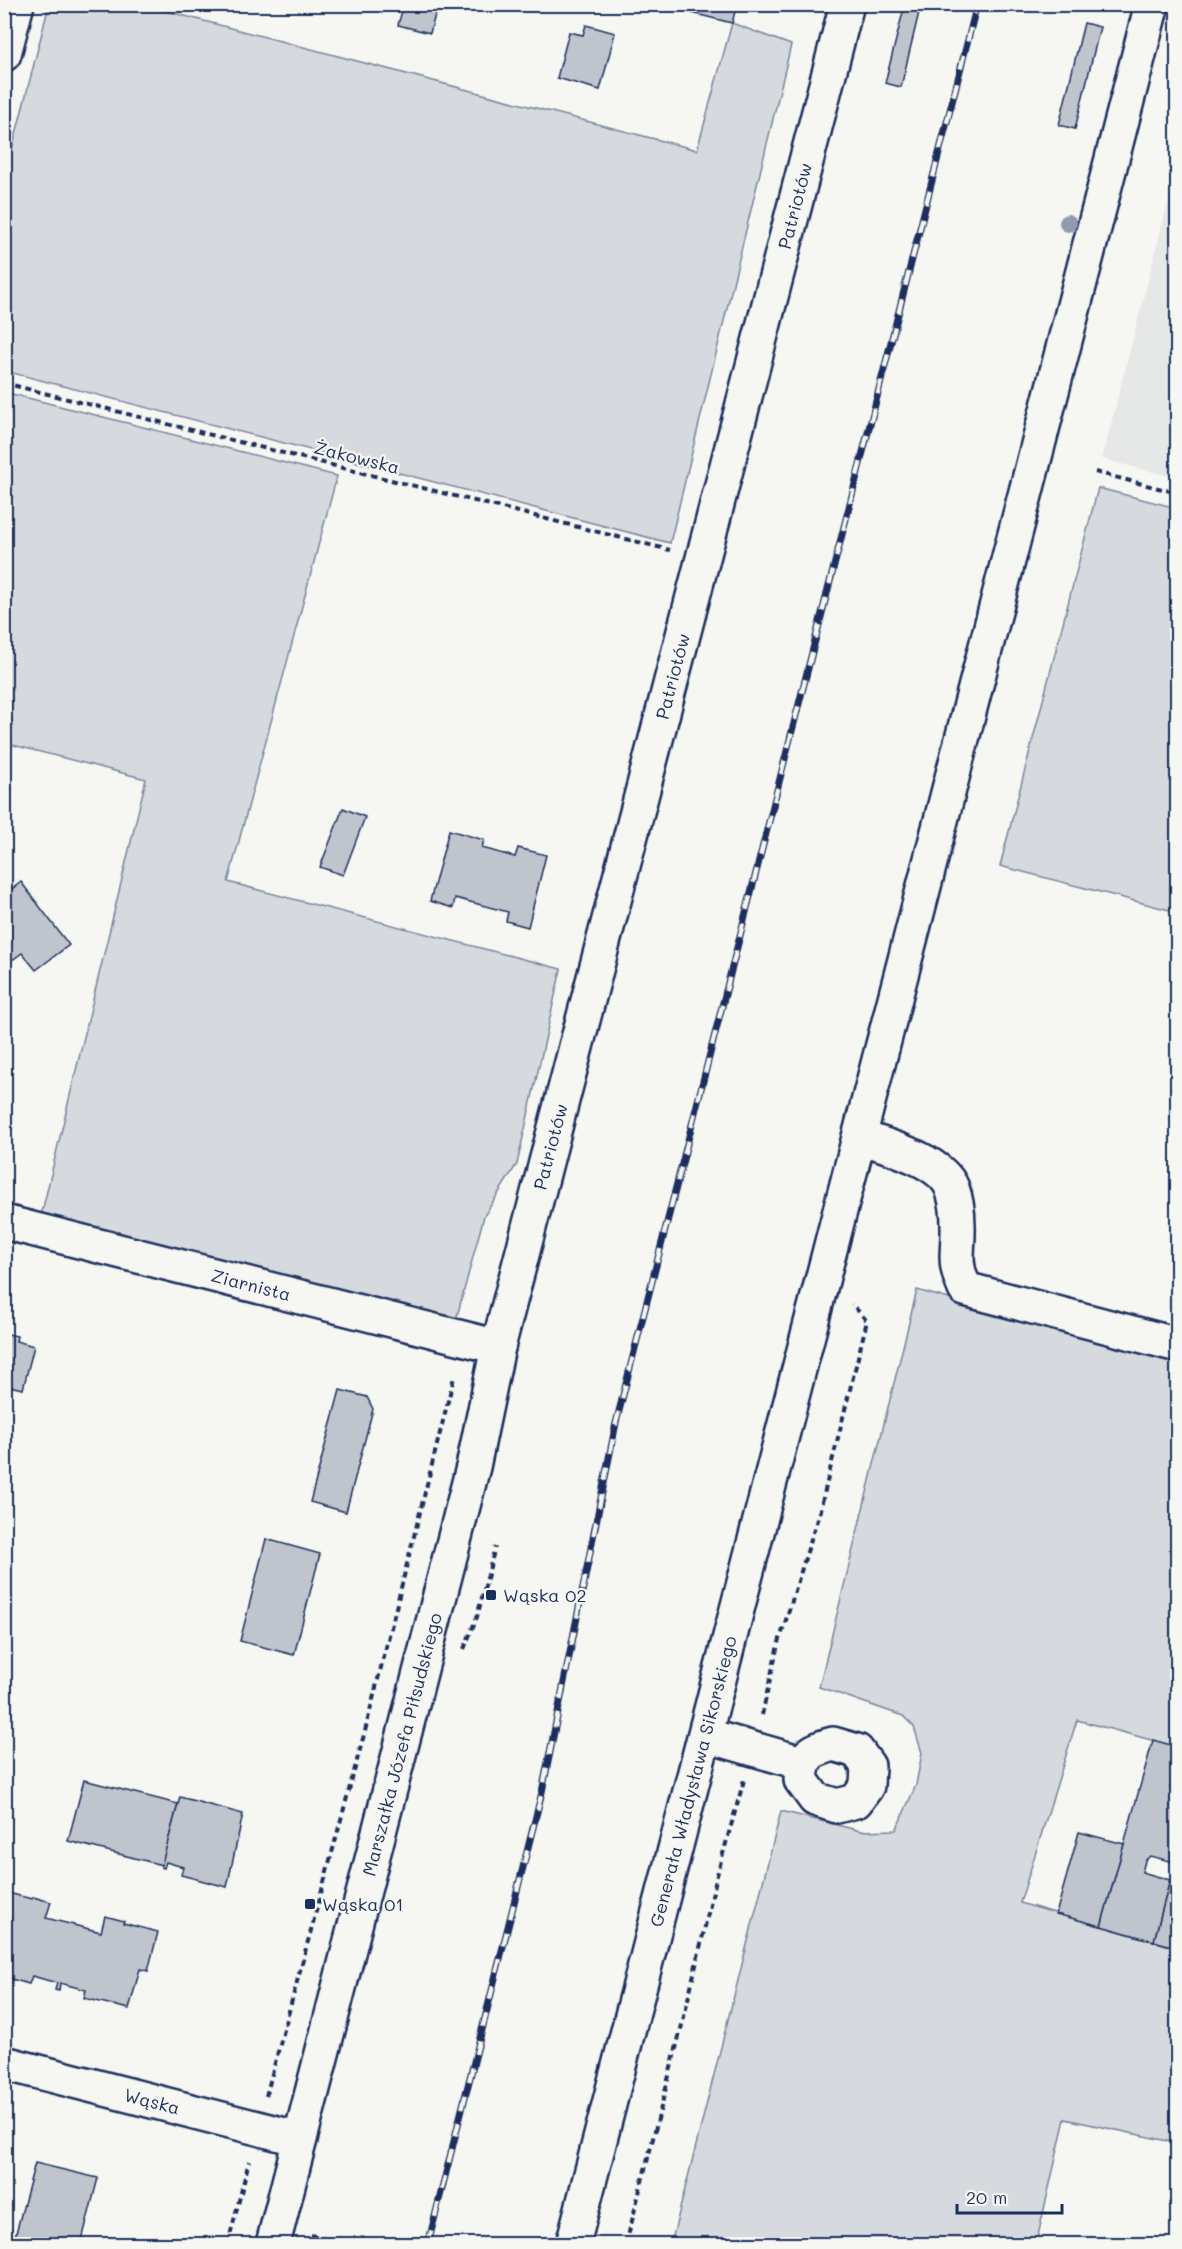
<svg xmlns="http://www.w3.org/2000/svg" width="1182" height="2249" font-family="Mali,sans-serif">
  <rect width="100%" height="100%" fill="#f6f6f2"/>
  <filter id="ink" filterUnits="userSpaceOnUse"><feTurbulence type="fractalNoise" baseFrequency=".0167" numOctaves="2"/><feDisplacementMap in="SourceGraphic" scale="12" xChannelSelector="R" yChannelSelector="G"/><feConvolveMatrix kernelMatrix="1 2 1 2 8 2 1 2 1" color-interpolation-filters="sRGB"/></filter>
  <g filter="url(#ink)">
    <polygon fill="#e6e7e7" points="1177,168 1178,478 1177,478 1102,459"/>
    <g fill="#d6d9dd" stroke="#78849e" stroke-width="1.5">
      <polygon points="49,5 143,5 697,150 732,23 791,45 670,543 5,371 5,177"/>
      <polygon points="4,392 337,476 228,882 561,969 517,1164 484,1216 456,1320 41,1216 146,779 5,743"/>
      <polygon points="1098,488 1177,508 1177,912 1000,866"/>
      <polygon points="917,1290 1177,1363 1177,1747 1077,1720 1020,1903 1177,1948 1177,2143 1065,2119 1036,2244 671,2244 781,1811 861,1831 896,1830 916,1785 922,1753 914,1727 903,1716 819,1687"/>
    </g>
    <g fill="#c0c4cd" stroke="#1b2f5e" stroke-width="1.5">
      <polygon points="404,4 438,4 430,33 398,25"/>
      <polygon points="677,4 737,4 732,23 676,9"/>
      <polygon points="905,4 921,4 901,87 885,83"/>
      <polygon points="1084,23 1100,27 1075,129 1059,125"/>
      <polygon points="586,25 615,33 600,90 557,78 569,32 583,35"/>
      <polygon points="343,808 365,817 343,875 320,867"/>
      <polygon points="449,830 484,840 482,848 515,857 518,848 546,855 528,927 506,921 508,912 455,898 453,908 430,901"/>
      <polygon points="21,882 69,945 36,970 22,953 4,966 4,895"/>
      <polygon points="8,1334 17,1336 16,1341 34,1346 23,1389 4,1385 4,1336"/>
      <polygon points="340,1390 367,1397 373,1409 346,1512 310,1502"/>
      <polygon points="266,1539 320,1554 294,1655 240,1641"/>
      <polygon points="1153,1740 1178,1747 1178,1780 1172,1779 1170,1788 1178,1790 1178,1863 1150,1856 1145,1861 1142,1872 1170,1880 1154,1941 1101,1926"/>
      <polygon points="84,1780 178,1804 162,1865 68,1841"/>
      <polygon points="180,1797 243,1814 227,1887 181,1875 183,1867 176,1865 166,1862 164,1868 161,1867"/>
      <polygon points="1079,1832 1124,1844 1101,1926 1056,1914"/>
      <polygon points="1170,1880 1178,1882 1178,1948 1154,1941"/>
      <polygon points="4,1892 32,1899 33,1897 51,1902 46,1918 101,1932 105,1916 124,1921 123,1923 158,1932 148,1971 140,1969 129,2009 84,1998 86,1990 60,1983 59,1991 55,1990 57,1983 32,1976 29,1984 4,1977"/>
      <polygon points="35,2163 98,2178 81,2244 13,2244"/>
    </g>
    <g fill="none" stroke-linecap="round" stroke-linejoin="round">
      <defs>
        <g id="minor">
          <polyline points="4,54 17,4"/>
          <path d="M860,1137c26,9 81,23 92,51 4,11 6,26 6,37 1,29 -6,34 7,64l213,56"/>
          <path id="s1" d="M4,1222l494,125"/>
          <polyline points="705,1735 802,1763"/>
          <path d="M833,1744l24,7 11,15 -1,20 -11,15 -19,5 -22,-7 -14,-19c2,-26 9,-29 32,-36z"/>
          <path id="s2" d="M4,2063l296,76"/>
        </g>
        <g id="major">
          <path id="s3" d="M273,2244l200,-777 25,-120 349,-1343"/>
          <path id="s4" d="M573,2244l579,-2240"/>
        </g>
      </defs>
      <use href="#minor" stroke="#1b2f5e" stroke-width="38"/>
      <use href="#major" stroke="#1b2f5e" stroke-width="38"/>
      <g stroke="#1b2f5e" stroke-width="4" stroke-dasharray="6 4.5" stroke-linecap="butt">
        <polyline points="4,383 670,550"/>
        <polyline points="1095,472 1178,493"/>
        <polyline points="464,1649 477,1617 495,1547"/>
        <polyline points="762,1715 777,1649 820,1510 867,1321 852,1304"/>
        <polyline points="266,2096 365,1731 454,1377"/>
        <polyline points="311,2235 346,2244"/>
        <polyline points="228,2244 249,2161"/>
        <polyline points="626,2244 682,2025 717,1875 744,1780"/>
      </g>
      <use href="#minor" stroke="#f6f6f2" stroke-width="33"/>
      <use href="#major" stroke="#f6f6f2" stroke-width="33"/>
      <defs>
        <polyline id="rail" points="428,2244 542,1792 616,1423 977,4"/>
      </defs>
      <use href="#rail" stroke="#1b2f5e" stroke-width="7"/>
      <use href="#rail" stroke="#f6f6f2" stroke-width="4.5" stroke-dasharray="14" stroke-linecap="butt"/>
    </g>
    <circle fill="#929bae" cx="1068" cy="223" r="9"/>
  </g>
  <g fill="#1b2f5e" stroke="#f6f6f2" stroke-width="2">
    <rect x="485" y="1589" width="12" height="12" rx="3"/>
    <rect x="304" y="1898" width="12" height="12" rx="3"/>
  </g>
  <g text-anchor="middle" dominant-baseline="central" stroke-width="4.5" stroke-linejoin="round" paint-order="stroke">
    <g font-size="18" fill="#1b2f5e" stroke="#f6f6f2">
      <text stroke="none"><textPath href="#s3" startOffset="2104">Patriotów</textPath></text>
      <text transform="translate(357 457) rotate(14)">Żakowska</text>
      <text stroke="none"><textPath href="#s3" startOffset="1618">Patriotów</textPath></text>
      <text stroke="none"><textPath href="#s3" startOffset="1132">Patriotów</textPath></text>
      <text stroke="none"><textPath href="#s1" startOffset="255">Ziarnista</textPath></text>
      <text stroke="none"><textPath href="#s3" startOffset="516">Marszałka Józefa Piłsudskiego</textPath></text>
      <text stroke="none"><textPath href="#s4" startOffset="478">Generała Władysława Sikorskiego</textPath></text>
      <text stroke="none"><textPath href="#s2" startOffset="153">Wąska</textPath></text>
    </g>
    <g font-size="18" fill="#1b2f5e" stroke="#f6f6f2" text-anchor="start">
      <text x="503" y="1595">Wąska 02</text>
      <text x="322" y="1904">Wąska 01</text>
    </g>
  </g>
  <rect width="1182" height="2249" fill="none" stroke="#f6f6f2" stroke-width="24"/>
  <rect x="12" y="12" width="1158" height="2225" fill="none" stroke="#1b2f5e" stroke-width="2" filter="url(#ink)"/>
  <path d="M957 2204v9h105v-9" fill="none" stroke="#1b2f5e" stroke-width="3"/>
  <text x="966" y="2204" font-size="18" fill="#1b2f5e" stroke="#f6f6f2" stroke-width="4.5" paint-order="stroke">20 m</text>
</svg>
